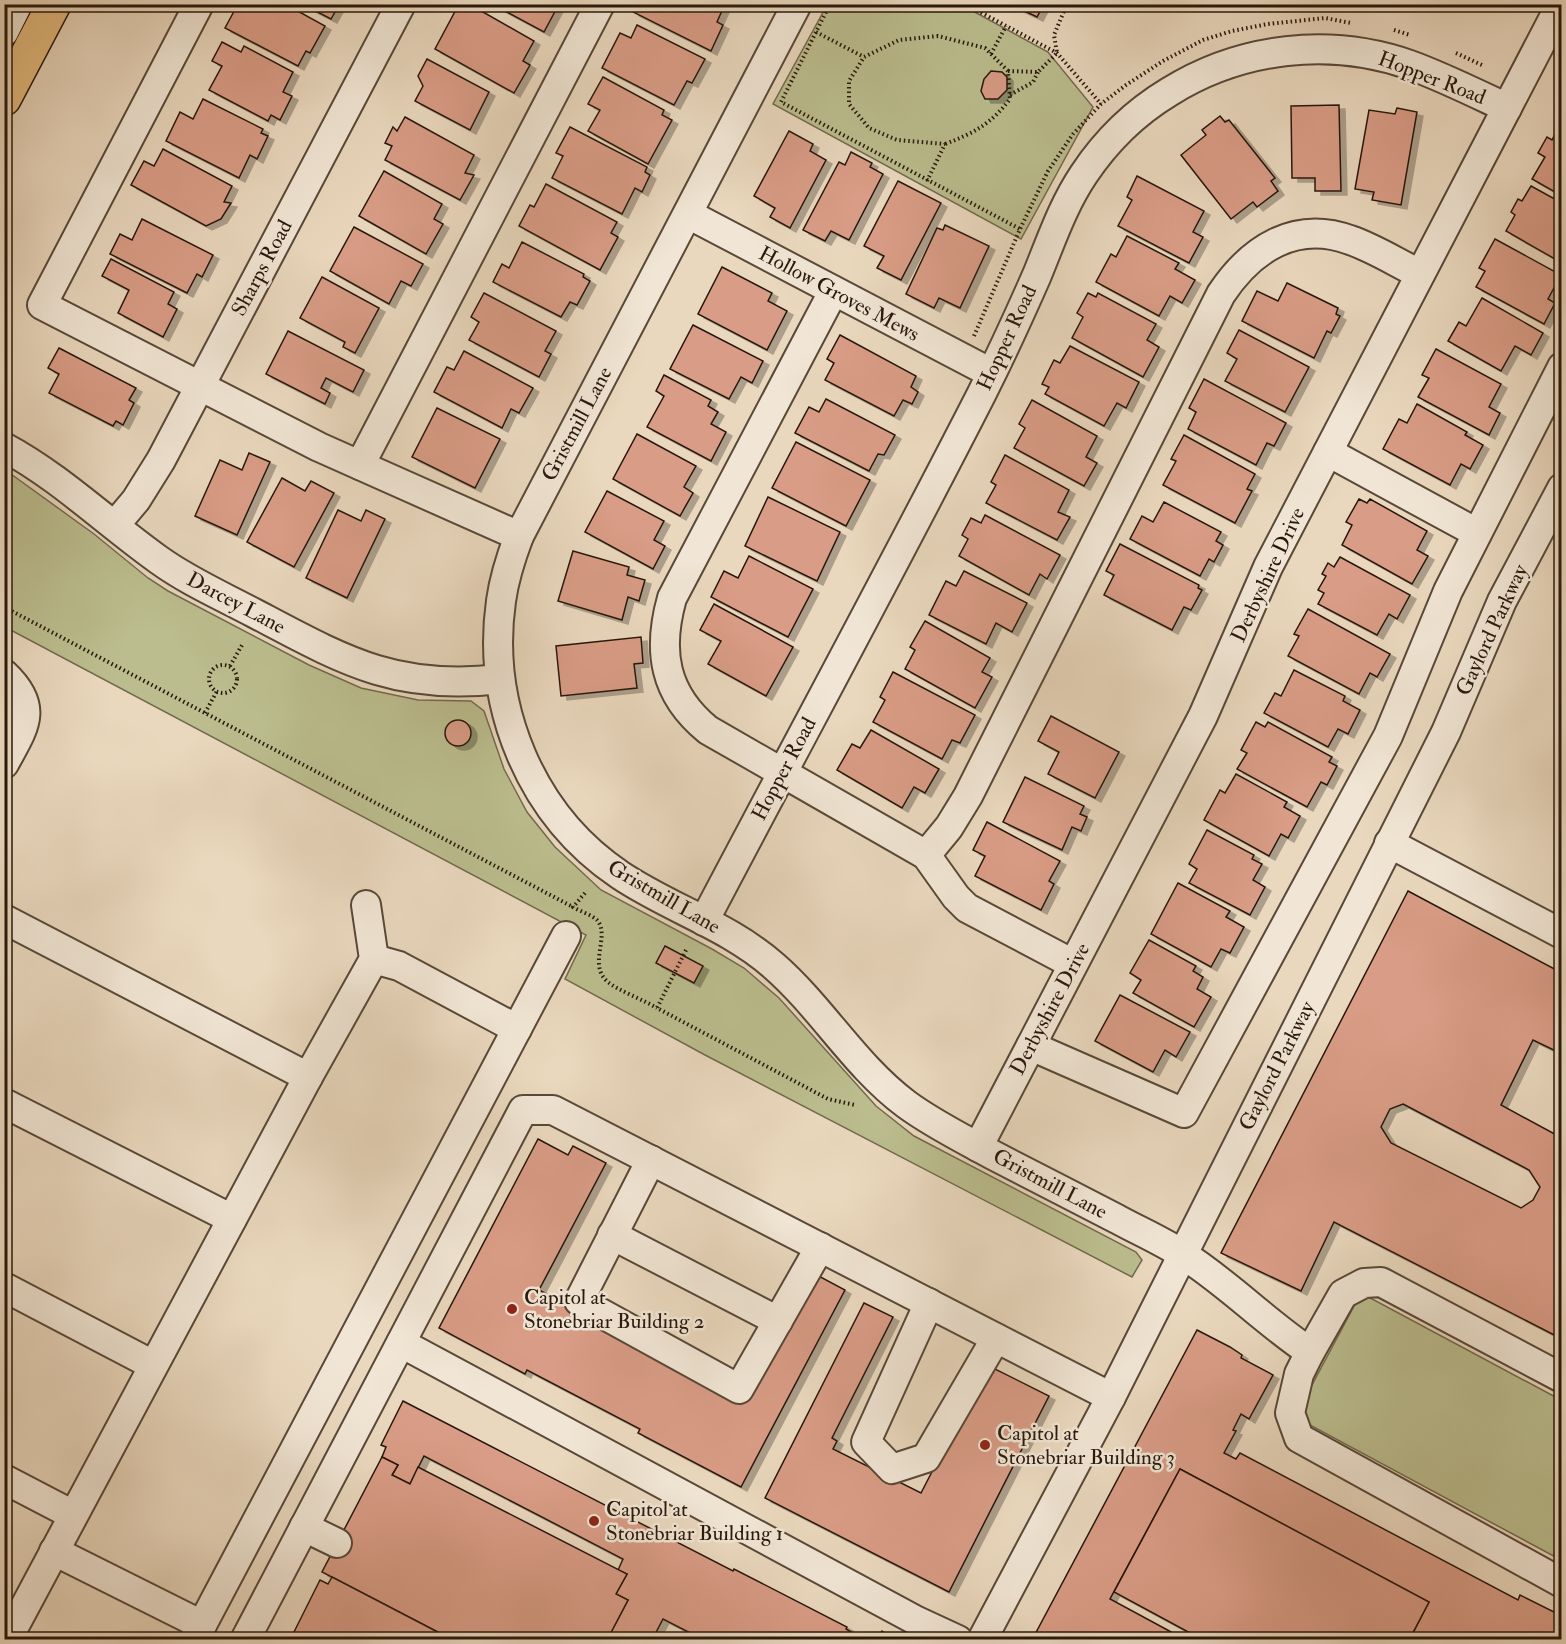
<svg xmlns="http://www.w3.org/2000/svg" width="1566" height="1644" font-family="'IM FELL Double Pica',serif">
  <defs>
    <filter id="shadow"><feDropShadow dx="6" dy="4" stdDeviation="0" flood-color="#0004"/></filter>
  </defs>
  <rect width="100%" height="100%" fill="#ead8be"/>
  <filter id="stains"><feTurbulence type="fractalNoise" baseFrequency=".00333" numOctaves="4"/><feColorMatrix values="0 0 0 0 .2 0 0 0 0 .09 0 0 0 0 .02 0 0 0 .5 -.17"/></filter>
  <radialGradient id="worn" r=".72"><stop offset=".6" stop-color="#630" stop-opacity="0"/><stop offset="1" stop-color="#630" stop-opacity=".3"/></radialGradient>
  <g fill="#bbbd8e" stroke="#726a4d" stroke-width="1.5">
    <polygon points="960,4 1048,52 1093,107 1021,239 773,104 827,5"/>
    <polygon points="4,469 94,534 148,578 168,591 309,665 361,688 418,700 471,701 484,711 504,769 527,812 555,847 601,890 712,949 744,968 779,998 876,1106 914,1136 1136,1252 1142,1260 1132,1277 705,1055 565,979 586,935 5,627"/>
    <polygon points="1361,1293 1561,1400 1561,1560 1295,1417"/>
  </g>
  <g fill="#d99c86" stroke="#28180c" stroke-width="1.5" fill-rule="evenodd" filter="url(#shadow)">
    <polygon points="238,4 251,11 254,4 285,4 325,26 310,53 306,51 298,66 225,28"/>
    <polygon points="302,4 338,4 339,5 331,19"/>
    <polygon points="459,4 469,4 534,41 523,61 530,65 514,93 435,49"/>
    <polygon points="492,4 559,4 544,32"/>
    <polygon points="636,4 725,4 717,22 723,25 711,51 633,12"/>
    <polygon points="1017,4 1044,4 1037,17 1016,7"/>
    <polygon points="637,25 705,59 692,83 687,81 674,105 602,68 620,33 631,38"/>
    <polygon points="222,42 241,52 244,46 293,72 283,92 292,96 280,120 271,115 268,121 209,90 222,66 212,61"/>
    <polygon points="427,59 489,92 470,130 415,101 423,86 418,76"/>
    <polygon points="991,71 1002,72 1007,77 1007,90 998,99 985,99 981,91 984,79"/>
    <polygon points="603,77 664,110 662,115 672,120 648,164 588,131 600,110 588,104"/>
    <polygon points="203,99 263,129 261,133 268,136 257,159 250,155 239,178 166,141 180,112 193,119"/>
    <polygon points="1339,105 1341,191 1315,191 1315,178 1292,178 1291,106"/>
    <polygon points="1397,108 1417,112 1401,205 1372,200 1374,192 1355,189 1369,110 1395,114"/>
    <polygon points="1220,116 1225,122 1229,120 1275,178 1271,181 1278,191 1257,207 1253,202 1231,219 1181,155 1206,135 1202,130"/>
    <polygon points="405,117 474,155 465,173 474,175 460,200 385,160 392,146 385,143 393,127 397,131"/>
    <polygon points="570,127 647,167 645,172 650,175 642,192 635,188 622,214 552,178 563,156 556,153"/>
    <polygon points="1557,130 1562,133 1562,196 1532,179 1545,157 1538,153 1547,137 1552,140"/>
    <polygon points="789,131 813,144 810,151 826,160 790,228 770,217 775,208 754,196"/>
    <polygon points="163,149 232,186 224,202 231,203 221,219 206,226 131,185 144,161 154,166"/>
    <polygon points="851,152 872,163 870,167 883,174 849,240 831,231 825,241 803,230 839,162 845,165"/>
    <polygon points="384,171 442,204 434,219 443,224 426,254 359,216"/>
    <polygon points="1137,176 1204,211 1193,232 1203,237 1189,263 1118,226 1132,200 1127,197"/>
    <polygon points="898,181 941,203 901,280 877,268 884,256 864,246"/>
    <polygon points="546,184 617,222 611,233 618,237 600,270 519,226 530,205 534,207"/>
    <polygon points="1531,186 1562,203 1562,263 1506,231 1515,215 1511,212 1518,199 1522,201"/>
    <polygon points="142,219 213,255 202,277 197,274 187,293 110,254 120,234 132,240"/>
    <polygon points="945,225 989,246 960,308 939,298 934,308 906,294 937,228 943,230"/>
    <polygon points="354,227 423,264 411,286 401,281 389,304 330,271"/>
    <polygon points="1127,236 1179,263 1175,269 1195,280 1182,303 1170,296 1159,316 1096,282 1111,254 1116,257"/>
    <polygon points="1495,239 1561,275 1548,299 1555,303 1544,324 1476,287 1485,271 1479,268"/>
    <polygon points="522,242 584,274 583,277 590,281 577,305 570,302 561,317 493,282 502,264 509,268"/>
    <polygon points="111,259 174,292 168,304 177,309 163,337 118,313 129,290 102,276"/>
    <polygon points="722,267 772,293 768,301 787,311 767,350 698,314"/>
    <polygon points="322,277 379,308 355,353 343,347 345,342 300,318"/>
    <polygon points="1287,283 1338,308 1336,314 1340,316 1331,333 1327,331 1314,358 1242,321 1257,291 1278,301"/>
    <polygon points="484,293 556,331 545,351 551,354 539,377 469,340 479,322 471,317"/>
    <polygon points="1088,293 1096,297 1098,293 1156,324 1147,340 1159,347 1143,377 1072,338 1083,317 1077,313"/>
    <polygon points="1482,298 1543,333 1531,355 1515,346 1501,371 1448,341 1459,322 1466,326"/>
    <polygon points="693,325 763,361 752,383 741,377 729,399 670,369"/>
    <polygon points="1239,330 1309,367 1285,412 1225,381 1237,359 1227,353"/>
    <polygon points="288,331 364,370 353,392 326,378 321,388 330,393 325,404 266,374"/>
    <polygon points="840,335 916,376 911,387 918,392 912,404 903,400 894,416 825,380 834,363 827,359"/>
    <polygon points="1070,346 1139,382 1126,408 1117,403 1104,426 1045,394 1049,387 1042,384 1054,360 1060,363"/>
    <polygon points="59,348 136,388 129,400 134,403 123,425 116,421 113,426 49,393 59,374 48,368"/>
    <polygon points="1436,349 1501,384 1489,407 1500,413 1489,435 1418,397 1429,378 1422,375"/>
    <polygon points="464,351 533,388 519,413 511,409 502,428 434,392 447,367 454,370"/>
    <polygon points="664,375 711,400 708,406 718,412 711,424 726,432 711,461 647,427 664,396 656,391"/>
    <polygon points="1204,379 1286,423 1274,446 1267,443 1256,465 1188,429 1196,412 1189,408"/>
    <polygon points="826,399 895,435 884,455 878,454 869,471 795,433 809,407 819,412"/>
    <polygon points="1032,400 1097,436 1086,457 1097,463 1084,486 1014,448 1025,428 1019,424"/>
    <polygon points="1417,404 1467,432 1465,435 1483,445 1470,469 1461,464 1450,485 1383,449 1399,419 1407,423"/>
    <polygon points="437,408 500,439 475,488 412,457"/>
    <polygon points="637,434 696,466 684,487 693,493 680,516 613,479"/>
    <polygon points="1184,435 1255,474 1247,489 1252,491 1235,523 1163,485 1176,461 1171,459"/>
    <polygon points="796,442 870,480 846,526 772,488"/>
    <polygon points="249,453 270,462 237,535 195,516 220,460 242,470"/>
    <polygon points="1005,455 1069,490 1058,512 1070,517 1057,540 986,503 996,485 991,482"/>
    <polygon points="282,478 305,491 311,481 334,493 294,567 247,542"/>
    <polygon points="607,491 664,521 654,540 665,546 653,569 585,532"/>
    <polygon points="768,497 840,532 817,581 745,546"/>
    <polygon points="1359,499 1367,503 1370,499 1427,531 1417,550 1428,556 1412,584 1342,545 1352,525 1346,522"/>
    <polygon points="1164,502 1221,532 1216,541 1223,545 1214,562 1209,559 1200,576 1130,539 1142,516 1153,522"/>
    <polygon points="338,510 361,521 366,510 385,519 347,598 306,578"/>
    <polygon points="985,515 1060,555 1047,579 1040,574 1029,595 959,556 968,539 962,535 971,518 981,523"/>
    <polygon points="1120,544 1199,585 1198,588 1202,590 1191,610 1184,607 1172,630 1104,595 1114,575 1106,571"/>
    <polygon points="573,551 629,567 627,575 645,580 639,601 628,597 622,620 558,601"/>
    <polygon points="749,556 813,589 788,637 711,597 724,571 738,578"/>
    <polygon points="1340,557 1410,595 1397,619 1389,614 1377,635 1318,604 1324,593 1318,590 1326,576 1322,574 1328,563 1334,567"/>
    <polygon points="964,571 1027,603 1012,632 996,623 986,644 929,615 946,581 956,586"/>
    <polygon points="714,604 793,647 766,696 708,664 721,641 700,630"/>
    <polygon points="1308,609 1390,654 1377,677 1370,673 1359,694 1288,656 1299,636 1294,634"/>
    <polygon points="925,621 990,658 982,672 992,677 975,708 905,669 915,650 910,647"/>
    <polygon points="641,637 643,663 634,664 637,688 561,696 556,646"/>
    <polygon points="1294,670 1345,696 1343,701 1360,710 1348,734 1338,729 1328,747 1264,713 1275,693 1281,696"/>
    <polygon points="893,672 975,715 960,743 952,740 942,759 873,722 885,700 880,697"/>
    <polygon points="1051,716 1119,752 1095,798 1048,774 1059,752 1038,741"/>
    <circle cx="458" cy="733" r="13"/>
    <polygon points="1256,722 1265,727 1268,722 1332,757 1329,762 1337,766 1327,785 1321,782 1307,807 1237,769 1247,753 1241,750"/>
    <polygon points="871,730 939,769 925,793 914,787 902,808 837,770 852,744 860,748"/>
    <polygon points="1236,774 1287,802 1284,807 1300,816 1288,838 1281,834 1269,856 1204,820 1220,790 1225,793"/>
    <polygon points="1025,777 1084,806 1080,814 1087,817 1081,831 1072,827 1062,850 1003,822"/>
    <polygon points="987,822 1060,861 1049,881 1054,884 1041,910 975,876 985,856 973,850"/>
    <polygon points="1207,830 1254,855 1252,859 1262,864 1253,880 1265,887 1250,915 1189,883 1197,869 1189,864"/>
    <polygon points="1178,883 1230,911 1226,917 1244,927 1230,953 1221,949 1211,967 1151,934"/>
    <path d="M1408,891l154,82v81l-29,-14 -32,65 61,33v201l-228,-117 -33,69 -80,-38zM1403,1104l126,66 11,17 -7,13 -12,8 -130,-65 -10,-16 9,-18z"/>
    <polygon points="1149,940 1196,966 1193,971 1203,977 1197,989 1211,997 1194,1027 1133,993 1141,980 1130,973"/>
    <polygon points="665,946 703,966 694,983 656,963"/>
    <polygon points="1120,995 1190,1032 1176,1057 1165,1050 1153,1072 1095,1041"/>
    <polygon points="538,1139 568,1155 573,1146 606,1163 539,1290 748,1400 815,1274 845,1290 741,1487 638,1433 640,1429 527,1370 525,1374 439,1328"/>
    <polygon points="864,1303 893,1317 832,1438 837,1441 833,1449 921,1493 987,1365 1049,1396 949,1592 765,1498"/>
    <polygon points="1197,1330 1230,1347 1242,1355 1241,1358 1273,1375 1249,1419 1241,1414 1233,1430 1236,1431 1224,1453 1236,1459 1240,1453 1518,1600 1520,1595 1562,1616 1562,1640 1421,1640 1412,1635 1429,1602 1180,1469 1110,1599 1186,1640 1032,1640"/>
    <polygon points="403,1401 733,1571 734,1569 847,1627 846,1629 865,1640 704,1640 663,1619 652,1640 607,1640 628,1600 616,1594 627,1574 618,1570 623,1559 424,1456 410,1484 392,1475 398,1465 382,1457 386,1447 381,1445"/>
    <polygon points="382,1457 398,1465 392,1475 410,1484 418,1467 627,1574 616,1594 628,1600 607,1640 453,1640 322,1572"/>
    <polygon points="1180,1469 1429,1602 1409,1640 1203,1640 1114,1592"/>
    <polygon points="332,1577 453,1640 290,1640 320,1580 328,1584"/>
    <polygon points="882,1631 894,1640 876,1640"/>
  </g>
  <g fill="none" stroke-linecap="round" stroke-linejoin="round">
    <defs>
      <g id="minor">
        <polyline points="199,4 42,305 319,447 519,536"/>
        <path d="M797,4l-278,532c-8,21 -15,43 -18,65 -15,106 30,214 119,274 49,33 109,51 154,91 48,42 81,100 132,138 27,20 56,34 85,50 42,22 84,43 126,65 22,12 45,22 65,35 46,29 83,68 128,98"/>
        <polyline points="4,32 18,4"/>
        <polyline points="688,214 991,373"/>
        <path d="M833,292l-161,306c-15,53 -8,96 36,132l218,125 30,42 11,11 106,56"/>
        <path d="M4,447c56,30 103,76 155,113 29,21 63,36 95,53 89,47 141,78 246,66"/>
        <polyline points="1328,452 1477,533"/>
        <polyline points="360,465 600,4"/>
        <polyline points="115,525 136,500 161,460 401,4"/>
        <path d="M4,674c36,34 20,53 0,90"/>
        <polyline points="1389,843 1562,934"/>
        <path d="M926,855l23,-28 19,-31 253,-502c30,-45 74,-74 129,-54 24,8 47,23 70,34"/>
        <polyline points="4,919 308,1077"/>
        <path d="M704,921c92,-175 187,-350 277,-526 20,-40 38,-79 56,-120 14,-34 26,-70 47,-101 22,-33 52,-62 85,-82 72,-45 161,-55 241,-27 33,12 65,28 97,43"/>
        <polyline points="374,959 399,966 517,1029"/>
        <polyline points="1031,1046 1184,1113 1388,736 1448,591 1562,367"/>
        <polyline points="4,1103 232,1219"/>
        <polyline points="978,1147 1203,716 1268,567 1561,4"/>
        <polyline points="651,1160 579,1301 739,1389 820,1247"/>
        <polyline points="612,1235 778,1321"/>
        <polyline points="4,1287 153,1365"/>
        <polyline points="929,1303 866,1442 892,1469 926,1458 996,1338"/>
        <polyline points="401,1343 917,1621 958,1640"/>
        <polyline points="1562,1378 1381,1282 1364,1283 1343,1294 1310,1352 1299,1374 1290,1413 1299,1438 1562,1583"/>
        <polyline points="4,1479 73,1515"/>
        <polyline points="304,1527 337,1543"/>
        <polyline points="54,1551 202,1625"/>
        <polyline points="7,1640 308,1077 374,959 366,905"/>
        <polyline points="194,1640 566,936"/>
        <polyline points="245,1640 523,1110 553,1110 1111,1397"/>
        <polyline points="982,1640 1111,1397 1446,732 1502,601 1562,488"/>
      </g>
      <polyline id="major" points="4,99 54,4"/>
    </defs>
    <use href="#minor" stroke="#584838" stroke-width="32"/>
    <use href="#major" stroke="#28180c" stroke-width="36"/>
    <g stroke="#28180c" stroke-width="4" stroke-dasharray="1.5 3" stroke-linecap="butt">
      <polyline points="830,4 781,102 1020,229"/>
      <polyline points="965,4 1057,53 1101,104"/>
      <polyline points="1394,30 1410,35"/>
      <polyline points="816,32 864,57"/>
      <polyline points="1456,53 1484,66"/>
      <polyline points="991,54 1006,26"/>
      <polyline points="1008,71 1038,72 1057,53 1054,35 1067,4"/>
      <polyline points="1010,95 1033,82 1038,72"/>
      <path d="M927,181l18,-37 -48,-4 -28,-12 -20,-24v-23l15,-24 35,-17 39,-4 47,12 23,23 2,28c-19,25 -36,34 -65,45"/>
      <polyline points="974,336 1020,229 1048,171 1073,134 1101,104 1126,85 1163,61 1203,40 1232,31 1268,24 1325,18 1351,23"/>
      <polyline points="4,607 573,907"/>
      <circle cx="223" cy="679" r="14"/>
      <polyline points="230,666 242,645"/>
      <polyline points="205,713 217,691"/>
      <path d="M585,893l-12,14c6,4 19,8 24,13 14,16 -10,45 11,62 11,9 36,18 49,26"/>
      <polyline points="686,950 657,1008 828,1099 855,1105"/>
    </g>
    <use href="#minor" stroke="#f1e6d5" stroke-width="28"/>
    <use href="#major" stroke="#e5bc7f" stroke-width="33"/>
  </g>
  <g fill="#8f2418" stroke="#f1e6d5" stroke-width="2">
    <circle cx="512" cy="1309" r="6"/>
    <circle cx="985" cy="1445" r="6"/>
    <circle cx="594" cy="1521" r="6"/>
  </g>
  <g text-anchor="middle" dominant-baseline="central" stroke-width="5" stroke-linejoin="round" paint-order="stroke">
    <g font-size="21" fill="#28180c" stroke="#f1e6d5">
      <text transform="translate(1432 78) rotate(21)">Hopper Road</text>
      <text transform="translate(262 268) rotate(-62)">Sharps Road</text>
      <text transform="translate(839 294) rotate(28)">Hollow Groves Mews</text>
      <text transform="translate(1007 338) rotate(-65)">Hopper Road</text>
      <text transform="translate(577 424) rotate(-62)">Gristmill Lane</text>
      <text transform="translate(1268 575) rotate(-65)">Derbyshire Drive</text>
      <text transform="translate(236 603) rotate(28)">Darcey Lane</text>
      <text transform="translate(1492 630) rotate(-65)">Gaylord Parkway</text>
      <text transform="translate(784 769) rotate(-62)">Hopper Road</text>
      <text transform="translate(664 897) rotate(30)">Gristmill Lane</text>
      <text transform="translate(1050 1009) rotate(-62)">Derbyshire Drive</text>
      <text transform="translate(1277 1066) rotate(-63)">Gaylord Parkway</text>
      <text transform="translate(1050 1184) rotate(28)">Gristmill Lane</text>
    </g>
    <g font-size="21" fill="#28180c" stroke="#f1e6d5" text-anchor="start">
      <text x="524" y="1297">Capitol at<tspan x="524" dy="24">Stonebriar Building 2</tspan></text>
      <text x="997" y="1433">Capitol at<tspan x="997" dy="24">Stonebriar Building 3</tspan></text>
      <text x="606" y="1509">Capitol at<tspan x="606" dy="24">Stonebriar Building 1</tspan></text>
    </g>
  </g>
  <rect width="1566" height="1644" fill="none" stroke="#ead8be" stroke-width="24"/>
  <rect x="6" y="6" width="1554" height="1632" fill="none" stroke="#28180c" stroke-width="3"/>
  <rect x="12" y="12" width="1542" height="1620" fill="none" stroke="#28180c" stroke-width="1.5"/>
  <rect width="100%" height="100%" filter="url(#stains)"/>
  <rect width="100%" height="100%" fill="url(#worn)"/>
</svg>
